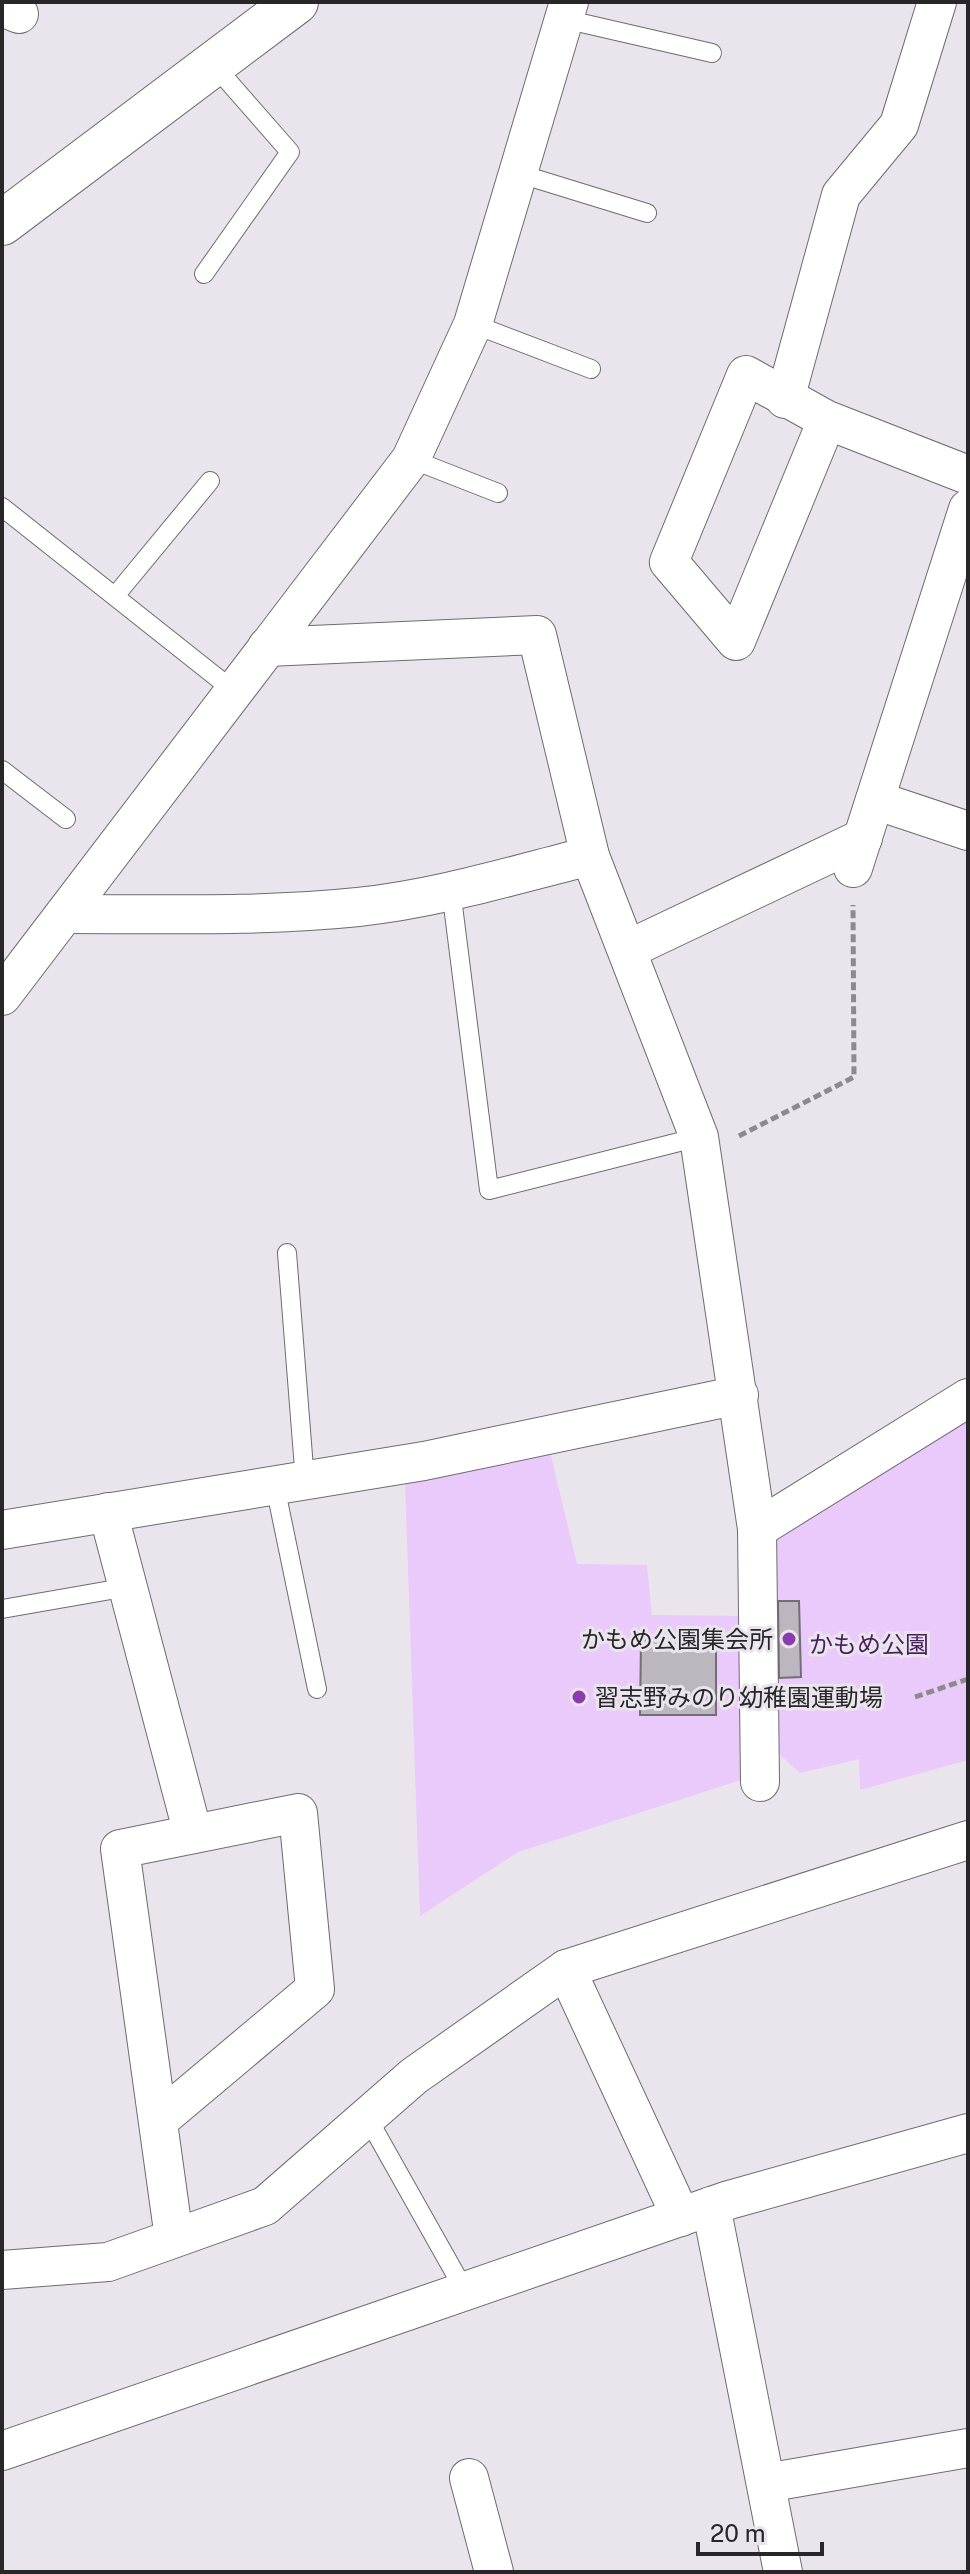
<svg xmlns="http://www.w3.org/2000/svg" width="970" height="2574" font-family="'Public Sans','Noto Sans JP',sans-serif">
  <rect width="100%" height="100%" fill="#eae5ed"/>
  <g fill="#eac9fb">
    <polygon points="968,1416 968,1760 860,1790 859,1759 800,1773 770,1746 770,1542"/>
    <polygon points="550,1452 577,1564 647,1565 652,1615 746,1616 747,1778 518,1852 420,1916 405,1482"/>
  </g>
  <g fill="#bcb7be" stroke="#726e75" stroke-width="2">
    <polygon points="778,1601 799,1601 801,1677 779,1678"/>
    <polygon points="716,1639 716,1715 640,1715 641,1640"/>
  </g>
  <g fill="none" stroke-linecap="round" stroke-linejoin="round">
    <defs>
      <g id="lane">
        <polyline points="564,19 712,53"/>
        <polyline points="517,173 647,213"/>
        <polyline points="204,274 290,152 213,64"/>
        <polyline points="473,324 591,369"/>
        <polyline points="411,459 498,493"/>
        <polyline points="2,507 234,691"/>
        <polyline points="115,596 210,481"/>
        <polyline points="2,770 66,819"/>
        <polyline points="451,890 489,1190 699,1137"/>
        <polyline points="287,1253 305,1481"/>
        <polyline points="275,1486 317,1689"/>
        <polyline points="2,1609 128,1587"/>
        <polyline points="367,2117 466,2293"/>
      </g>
      <g id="street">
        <polyline points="2,7 19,14"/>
        <polyline points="785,399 841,195 899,125 937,2"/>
        <polyline points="827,420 736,641 669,562 746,375 827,420 968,475"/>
        <polyline points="267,647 537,635 590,856 699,1137 757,1529 760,1782"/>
        <polyline points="875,800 968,831"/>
        <polyline points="853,868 968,509"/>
        <path d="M67,914c97,0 195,3 291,-7 78,-8 156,-32 232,-51"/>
        <polyline points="629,949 863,838"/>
        <polyline points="2,996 411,459 473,324 569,2"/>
        <polyline points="108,1512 193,1834"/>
        <polyline points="757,1529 968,1398"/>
        <polyline points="2,1530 424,1461 739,1395"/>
        <polyline points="566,1969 681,2217"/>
        <polyline points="158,2121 315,1989 298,1813 120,1849 174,2238"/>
        <polyline points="711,2206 783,2572"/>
        <polyline points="2,2270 108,2262 265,2206 414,2076 566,1969 968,1840"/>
        <polyline points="2,2451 729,2200 968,2133"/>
        <polyline points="469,2478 494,2572"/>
        <polyline points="766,2483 968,2448"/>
      </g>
      <polyline id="secondary" points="2,223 296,2"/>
    </defs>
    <use href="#lane" stroke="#6f6b71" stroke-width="20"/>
    <use href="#street" stroke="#6f6b71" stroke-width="40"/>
    <use href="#secondary" stroke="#6f6b71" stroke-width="46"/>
    <g stroke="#8d8a8f" stroke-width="5" stroke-dasharray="8 4" stroke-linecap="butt">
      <polyline points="739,1136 854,1077 853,905"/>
      <polyline points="915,1697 968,1679"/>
    </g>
    <use href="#lane" stroke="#fff" stroke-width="18"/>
    <use href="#street" stroke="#fff" stroke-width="38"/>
    <use href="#secondary" stroke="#fff" stroke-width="44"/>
  </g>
  <g fill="#8b3dad" stroke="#eae5ed" stroke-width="3">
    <circle cx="789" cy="1639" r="8"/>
    <circle cx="579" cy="1697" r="8"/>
  </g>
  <g text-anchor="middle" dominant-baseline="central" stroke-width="6" stroke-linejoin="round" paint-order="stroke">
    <g font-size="24" fill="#282629" stroke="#eae5ed" text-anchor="end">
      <text x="773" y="1639">かもめ公園集会所</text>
      <text x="595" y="1697" text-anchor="start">習志野みのり幼稚園運動場</text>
    </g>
    <g font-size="24" fill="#4b1f5e" stroke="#eae5ed">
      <text x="869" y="1644">かもめ公園</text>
    </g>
  </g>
  <rect width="970" height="2574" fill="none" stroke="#282629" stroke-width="8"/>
  <path d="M698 2542v12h124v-12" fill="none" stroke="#282629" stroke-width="4"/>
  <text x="710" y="2542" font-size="24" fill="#282629" stroke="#eae5ed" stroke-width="6" paint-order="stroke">20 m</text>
</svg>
